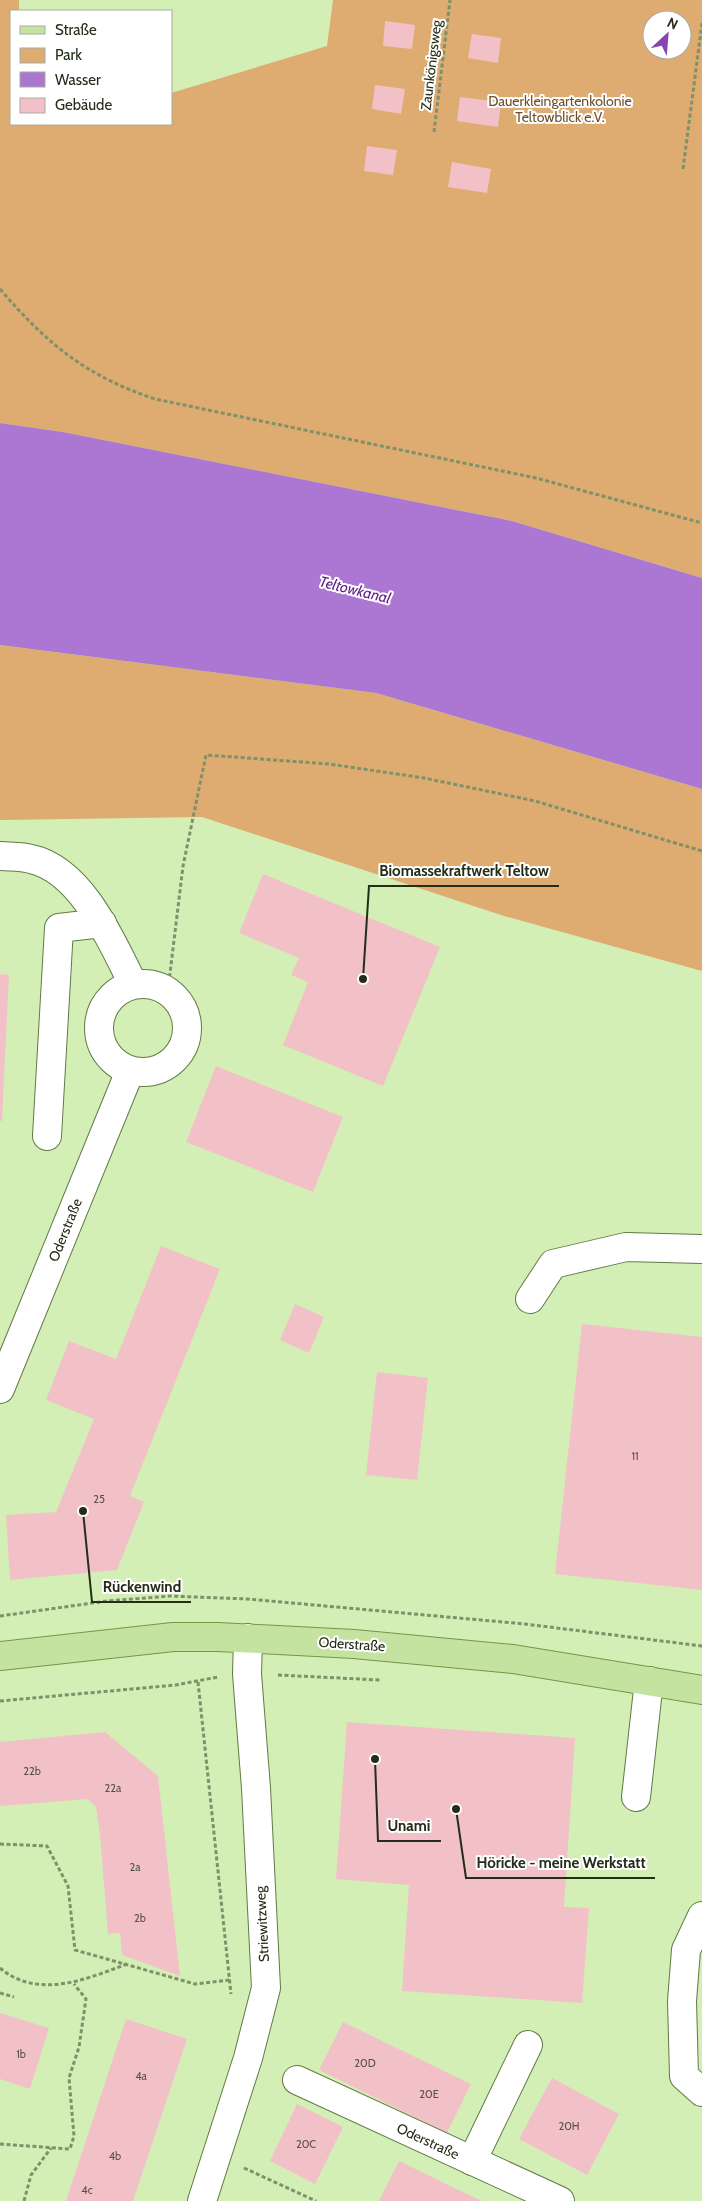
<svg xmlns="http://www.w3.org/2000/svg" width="702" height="2201" font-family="Cabin,sans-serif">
  <rect width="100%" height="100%" fill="#d3efb6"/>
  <g fill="#deab70" fill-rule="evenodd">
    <path d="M0,0h19v11h-8v113h160v-31l156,-47 6,-46h369v578l-190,-57 -449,-89 -63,-9zM652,20h30v30h-30z"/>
    <polygon points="0,645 376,693 702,789 702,971 504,916 202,817 0,820"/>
  </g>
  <polygon fill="#ab77d3" points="0,423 63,432 512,521 702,578 702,789 376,693 0,645"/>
  <g fill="#f2c1c7">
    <polygon points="385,21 415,25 412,49 383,46"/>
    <polygon points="472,34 501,38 498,63 468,58"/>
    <polygon points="375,85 405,89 401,114 372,109"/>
    <polygon points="460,97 501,102 498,127 457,121"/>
    <polygon points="367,146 397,150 393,175 364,171"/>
    <polygon points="452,162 491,169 487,193 448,187"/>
    <polygon points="263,874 440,947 383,1086 283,1045 308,982 291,975 299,958 239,933"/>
    <polygon points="0,974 9,975 2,1121 0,1121"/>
    <polygon points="216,1066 343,1117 313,1192 186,1142"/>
    <polygon points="161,1246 220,1269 130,1496 144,1502 117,1570 10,1580 6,1515 56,1512 94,1419 46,1400 69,1341 116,1359"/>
    <polygon points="295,1304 324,1317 309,1353 280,1340"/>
    <polygon points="582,1324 702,1337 702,1590 555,1574"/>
    <polygon points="377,1372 428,1378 417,1480 366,1475"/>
    <polygon points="347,1722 575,1738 564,1907 589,1908 582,2003 402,1991 409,1885 336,1879"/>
    <polygon points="105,1732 158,1776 180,1976 122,1955 120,1933 108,1934 100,1835 96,1807 88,1799 0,1806 0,1742"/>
    <polygon points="0,2013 49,2028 30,2089 0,2079"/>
    <polygon points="126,2019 187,2039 133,2201 66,2201"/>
    <polygon points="343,2022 471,2084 447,2133 319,2070"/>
    <polygon points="552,2078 619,2114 587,2175 519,2139"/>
    <polygon points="297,2104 343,2127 315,2184 270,2161"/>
    <polygon points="399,2161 467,2194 482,2201 379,2201"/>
  </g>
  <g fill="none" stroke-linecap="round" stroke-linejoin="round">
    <defs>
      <g id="minor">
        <path d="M0,856c10,1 21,0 31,3 51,11 81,83 102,125"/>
        <circle cx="143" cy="1028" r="44"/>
        <polyline points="47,1136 59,928 102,923"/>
        <polyline points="530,1299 553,1264 626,1247 702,1249"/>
        <polyline points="0,1389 130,1071"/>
        <polyline points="636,1797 649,1681"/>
        <polyline points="702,1916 686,1950 682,2001 684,2076 702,2092"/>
        <polyline points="297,2080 560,2201"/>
        <polyline points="472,2161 528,2045"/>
        <polyline points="202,2201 248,2058 266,1988 256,1788 247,1674 248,1638"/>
      </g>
      <polyline id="major" points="0,1656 173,1637 218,1637 354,1644 513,1659 702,1690"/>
    </defs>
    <use href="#minor" stroke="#617a45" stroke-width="30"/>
    <use href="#major" stroke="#739746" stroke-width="30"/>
    <g stroke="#7e9169" stroke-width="3" stroke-dasharray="4 2.5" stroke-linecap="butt">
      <polyline points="434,132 450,0"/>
      <polyline points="683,169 702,23"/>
      <path d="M0,289c47,55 86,87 155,110l381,79 166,45"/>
      <polyline points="168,990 183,866 206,755 329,764 424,778 535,801 702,851"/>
      <polyline points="0,1616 107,1601 170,1596 248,1599 525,1624 702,1646"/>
      <polyline points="278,1675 380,1680"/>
      <polyline points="198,1682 231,1994"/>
      <polyline points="0,1701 176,1685 218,1677"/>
      <polyline points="0,1844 47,1846 68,1886 75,1950 195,1984 229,1980"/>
      <path d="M0,1968c38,32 87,11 127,-4"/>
      <polyline points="0,1993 14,1997"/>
      <polyline points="0,2144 70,2149 74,2136 69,2078 79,2047 86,1999 74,1984"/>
      <polyline points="244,2168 316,2201"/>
      <polyline points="24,2201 31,2175 51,2148"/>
    </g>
    <use href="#minor" stroke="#fff" stroke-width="28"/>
    <use href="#major" stroke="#c5e3a0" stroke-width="28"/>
  </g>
  <g text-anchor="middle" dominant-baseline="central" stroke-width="4" stroke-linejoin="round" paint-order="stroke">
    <g font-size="11" fill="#575243">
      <text x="635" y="1456">11</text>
      <text x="99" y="1499">25</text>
      <text x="32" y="1771">22b</text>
      <text x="113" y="1788">22a</text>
      <text x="135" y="1867">2a</text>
      <text x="140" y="1918">2b</text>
      <text x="21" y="2054">1b</text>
      <text x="365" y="2063">20D</text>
      <text x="141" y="2076">4a</text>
      <text x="429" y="2094">20E</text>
      <text x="569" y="2126">20H</text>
      <text x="306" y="2144">20C</text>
      <text x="115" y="2156">4b</text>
      <text x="87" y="2190">4c</text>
    </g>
    <g font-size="14" fill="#232d17" stroke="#fff">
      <text transform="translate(431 65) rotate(-83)">Zaunkönigsweg</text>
      <text transform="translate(65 1230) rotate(-68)">Oderstraße</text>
      <text transform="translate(352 1644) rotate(4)">Oderstraße</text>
      <text transform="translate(262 1924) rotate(-93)">Striewitzweg</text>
      <text transform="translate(428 2141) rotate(25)">Oderstraße</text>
    </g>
    <g font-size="14" fill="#6f4f29" stroke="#fff">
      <text x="560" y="101">Dauerkleingartenkolonie<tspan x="560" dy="16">Teltowblick e.V.</tspan></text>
    </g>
    <g font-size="15" font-style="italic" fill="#631d8b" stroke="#fff">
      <text transform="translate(355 590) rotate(14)">Teltowkanal</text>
    </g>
  </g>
  <path fill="none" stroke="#232d17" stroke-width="2" d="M363 979L369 886H559M83 1511L92 1602H191M375 1759L378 1841H441M456 1809L466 1878H655"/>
  <g fill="#232d17" stroke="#fff" stroke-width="2">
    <circle cx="363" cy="979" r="5"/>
    <circle cx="83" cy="1511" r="5"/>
    <circle cx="375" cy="1759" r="5"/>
    <circle cx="456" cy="1809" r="5"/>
  </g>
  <g font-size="15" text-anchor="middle" font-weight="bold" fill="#232d17" stroke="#fff" stroke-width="4" stroke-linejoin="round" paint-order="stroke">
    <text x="464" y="876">Biomassekraftwerk Teltow</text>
    <text x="142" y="1592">Rückenwind</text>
    <text x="409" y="1831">Unami</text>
    <text x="561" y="1868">Höricke - meine Werkstatt</text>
  </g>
  <rect x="10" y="10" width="162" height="115" fill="#ffffff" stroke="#a7aba2"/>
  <rect x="20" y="26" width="25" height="8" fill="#c5e3a0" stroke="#a7aba2"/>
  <text x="55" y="35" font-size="15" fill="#232d17">Straße</text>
  <rect x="20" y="48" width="25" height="15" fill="#deab70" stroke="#a7aba2"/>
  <text x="55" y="60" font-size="15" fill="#232d17">Park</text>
  <rect x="20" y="72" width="25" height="15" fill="#ab77d3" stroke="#a7aba2"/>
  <text x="55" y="85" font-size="15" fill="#232d17">Wasser</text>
  <rect x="20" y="98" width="25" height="15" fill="#f2c1c7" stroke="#a7aba2"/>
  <text x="55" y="110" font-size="15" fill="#232d17">Gebäude</text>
  <g transform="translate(667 35) rotate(26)"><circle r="24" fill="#ffffff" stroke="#a7aba2"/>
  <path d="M0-4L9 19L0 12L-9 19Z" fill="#8742b5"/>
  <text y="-8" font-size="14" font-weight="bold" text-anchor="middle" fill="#232d17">N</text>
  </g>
</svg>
